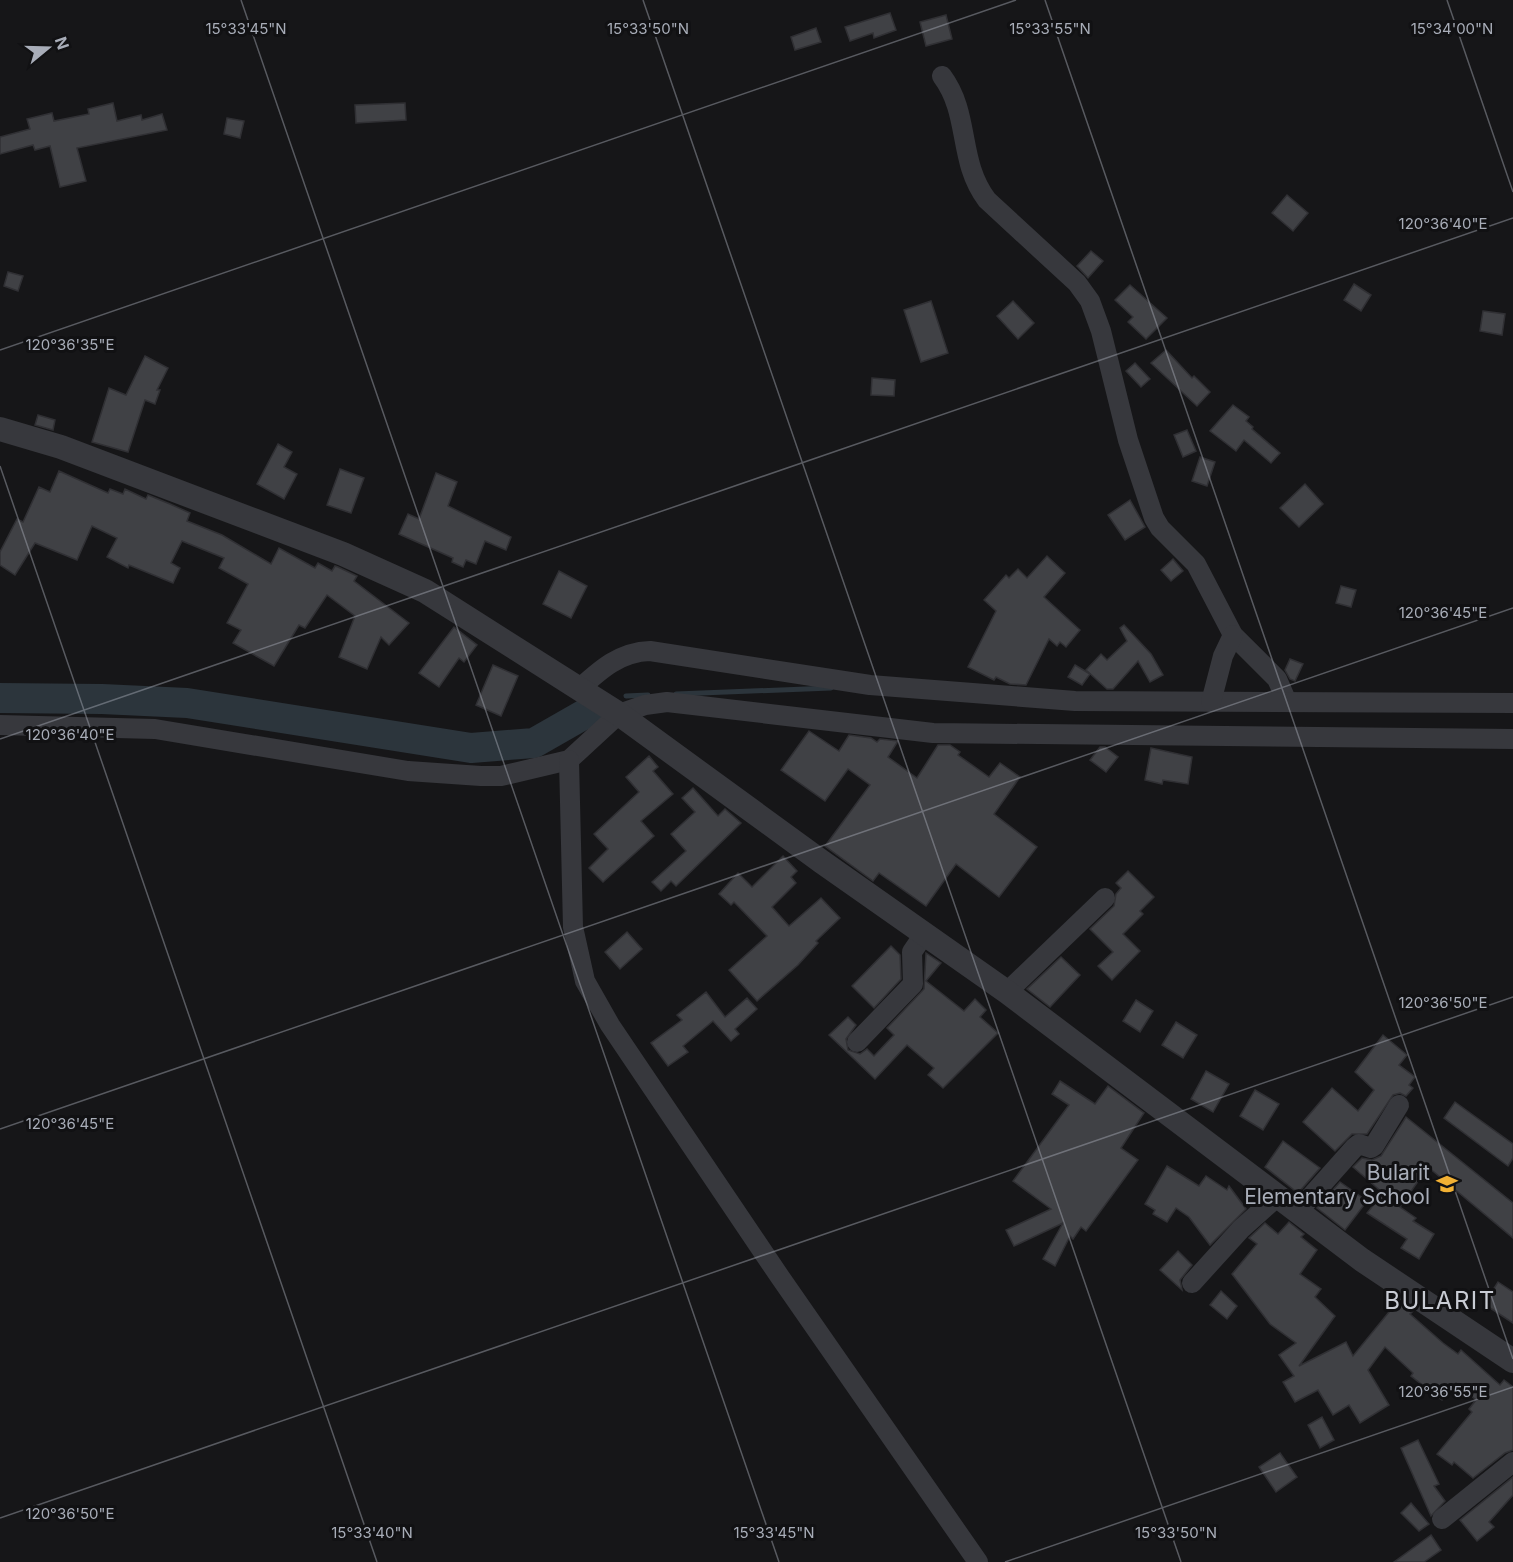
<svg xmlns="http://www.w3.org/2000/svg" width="1513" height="1562" font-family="Inter,sans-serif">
  <rect width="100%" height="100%" fill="#161618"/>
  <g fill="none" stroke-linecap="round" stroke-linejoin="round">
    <g stroke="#2c353c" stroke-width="5">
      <polyline points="676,694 831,688"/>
      <polyline points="626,696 648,695"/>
    </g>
    <polyline stroke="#2c353c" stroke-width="30" points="0,698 102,699 187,703 471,748 534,743 590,711"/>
  </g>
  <g fill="#404145" stroke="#303034" stroke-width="1.5">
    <polygon points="890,13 896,30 874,38 873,33 850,41 845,27"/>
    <polygon points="946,15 952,39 926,46 920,22"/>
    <polygon points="816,28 821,42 795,50 791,37"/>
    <polygon points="113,103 117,121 141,115 142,120 162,114 167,130 77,148 86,181 60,187 50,146 35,150 33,145 0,154 0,137 30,129 27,119 52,113 54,121 89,114 88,109"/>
    <polygon points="405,103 406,120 356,123 355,105"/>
    <polygon points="227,118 244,121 240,138 224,134"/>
    <polygon points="1287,195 1308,213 1293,231 1272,213"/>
    <polygon points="1091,251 1103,261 1088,278 1077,266"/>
    <polygon points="8,272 23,276 18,291 4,286"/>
    <polygon points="1354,284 1371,295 1361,311 1344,300"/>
    <polygon points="1130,285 1167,318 1146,339 1128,322 1133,317 1115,300"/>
    <polygon points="931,301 948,353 921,362 904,310"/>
    <polygon points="1013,301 1034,323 1018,339 997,316"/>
    <polygon points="1483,311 1505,314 1502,335 1480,331"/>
    <polygon points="1166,350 1192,378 1194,376 1210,392 1197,406 1151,363"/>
    <polygon points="145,356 168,368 157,390 160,390 155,404 145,400 128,452 92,442 109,388 126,395"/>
    <polygon points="1135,363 1150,379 1141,387 1126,371"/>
    <polygon points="872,378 895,380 894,396 871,395"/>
    <polygon points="1233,405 1249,417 1246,421 1253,427 1252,429 1280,453 1271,463 1244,440 1236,451 1210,431"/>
    <polygon points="38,415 55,420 53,430 35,425"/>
    <polygon points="1187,430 1196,451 1183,457 1174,435"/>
    <polygon points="278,444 292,452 284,467 297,474 284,499 257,484"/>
    <polygon points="1200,457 1215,462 1207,486 1192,481"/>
    <polygon points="340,469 364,478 351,513 327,505"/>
    <polygon points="59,471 108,493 110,489 123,494 125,489 146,499 148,495 170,504 190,513 187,521 222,535 271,564 279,548 315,568 318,563 332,571 335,566 338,567 357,576 354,581 409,623 389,645 381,637 367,669 339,657 355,616 327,595 305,628 299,625 274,666 233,643 241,630 227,623 248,584 219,568 224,558 182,541 171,563 180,568 173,583 129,565 128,568 107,557 117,538 92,526 77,560 35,543 15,575 0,565 0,552 17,519 23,522 39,487 50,492"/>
    <polygon points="436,473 457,482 448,506 511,537 506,550 485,541 476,564 466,560 463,567 452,562 453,558 399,534 408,514 419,519"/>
    <polygon points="1305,484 1323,504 1299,527 1280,508"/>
    <polygon points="1130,500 1145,527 1125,540 1108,515"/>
    <polygon points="1047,556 1065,573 1044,597 1080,630 1066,647 1060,642 1057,646 1049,639 1026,685 1010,684 996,677 994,680 968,667 996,611 984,600 1006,575 1009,578 1018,569 1027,578"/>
    <polygon points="1173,559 1183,571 1171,581 1161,570"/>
    <polygon points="559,571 587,586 571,618 543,604"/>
    <polygon points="1341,586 1356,590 1351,607 1336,603"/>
    <polygon points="1124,625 1151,654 1163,675 1150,682 1138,661 1113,689 1107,689 1086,670 1101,654 1107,660 1127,641 1120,628"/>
    <polygon points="454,627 477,645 464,662 459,658 439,687 419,673"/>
    <polygon points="1290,659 1303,664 1295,681 1290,679 1285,670"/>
    <polygon points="493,665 518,676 501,716 476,705"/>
    <polygon points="1075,665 1090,674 1082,685 1068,677"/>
    <polygon points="809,731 839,751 849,735 871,738 877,742 880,739 898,741 888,757 917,778 938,745 950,745 960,752 958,755 989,777 1000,763 1020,777 994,814 1037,847 999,897 956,864 926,906 879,873 873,881 825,846 870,785 848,769 825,801 781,770"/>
    <polygon points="1100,747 1105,747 1118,757 1106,772 1090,760"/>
    <polygon points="1151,748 1192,757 1188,784 1163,780 1162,784 1145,780"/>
    <polygon points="649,756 658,767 653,771 673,794 641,821 654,836 603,882 589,868 608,849 594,834 639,792 626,777"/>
    <polygon points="693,788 718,816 725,809 741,823 676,886 671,881 661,891 652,882 686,851 671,834 695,812 682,798"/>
    <polygon points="783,856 797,871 791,877 796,883 772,907 789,926 821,898 840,918 816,941 818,943 798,965 757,1001 729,970 767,936 734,902 731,905 719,894 738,873 752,887"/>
    <polygon points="1128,871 1154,897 1140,911 1143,914 1123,934 1140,951 1112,980 1098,966 1113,952 1090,929 1114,906 1116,894 1121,888 1116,883"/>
    <polygon points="627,932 642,949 620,969 605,952"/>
    <polygon points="891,946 900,955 901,979 874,1008 852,986"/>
    <polygon points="926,953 941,963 926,981 964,1011 975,999 986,1010 980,1017 998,1033 943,1088 928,1075 934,1068 907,1045 875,1079 829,1035 848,1017 856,1025 846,1039 848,1050 860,1054 867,1049 874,1056 894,1035 887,1028 924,989"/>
    <polygon points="1061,957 1080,975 1050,1007 1027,989"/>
    <polygon points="706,992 725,1017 747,998 757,1009 735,1029 739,1034 731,1041 713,1021 683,1046 688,1052 668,1066 651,1043 682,1020 677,1015"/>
    <polygon points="1136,1000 1153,1011 1140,1032 1123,1021"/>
    <polygon points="1176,1022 1197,1035 1183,1058 1162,1045"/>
    <polygon points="1383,1035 1407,1055 1399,1065 1415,1077 1409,1085 1413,1088 1406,1096 1400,1093 1393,1095 1367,1134 1352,1134 1335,1151 1303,1122 1332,1088 1358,1111 1374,1090 1355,1072"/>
    <polygon points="1206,1071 1229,1084 1213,1112 1191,1099"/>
    <polygon points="1060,1081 1095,1104 1108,1086 1144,1113 1121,1148 1138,1160 1086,1231 1081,1227 1073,1239 1070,1236 1055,1266 1043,1259 1063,1223 1014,1246 1006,1230 1051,1209 1013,1181 1069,1105 1052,1094"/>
    <polygon points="1255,1090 1279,1104 1263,1130 1240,1116"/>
    <polygon points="1455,1102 1513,1144 1513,1158 1508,1166 1444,1118"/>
    <polygon points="1406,1117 1513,1203 1513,1238 1428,1167 1400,1207 1416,1218 1413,1221 1434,1234 1419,1259 1401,1248 1407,1239 1367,1213 1383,1193 1353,1167 1362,1158 1372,1160 1381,1156"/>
    <polygon points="1283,1141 1320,1168 1298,1193 1265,1167"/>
    <polygon points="1167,1166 1199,1186 1206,1176 1227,1190 1229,1186 1246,1209 1210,1245 1189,1217 1176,1208 1167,1222 1153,1214 1155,1210 1145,1204"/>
    <polygon points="1340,1182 1367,1201 1345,1230 1317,1208"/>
    <polygon points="1289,1222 1304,1234 1301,1237 1317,1250 1300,1274 1321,1289 1315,1297 1335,1316 1299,1366 1346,1342 1353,1356 1398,1301 1413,1311 1410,1314 1443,1343 1458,1354 1461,1350 1500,1385 1504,1380 1513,1387 1513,1450 1505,1453 1473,1478 1454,1462 1452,1465 1437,1454 1472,1412 1469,1409 1476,1400 1456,1383 1442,1400 1411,1376 1413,1373 1385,1347 1368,1370 1389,1405 1360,1423 1349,1405 1333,1415 1318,1390 1295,1402 1283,1382 1294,1376 1279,1355 1296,1343 1270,1324 1232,1274 1257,1244 1249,1238 1265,1223 1278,1234"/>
    <polygon points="1178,1251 1192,1265 1180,1280 1182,1290 1160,1270"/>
    <polygon points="1498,1282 1513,1292 1513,1323 1484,1304"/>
    <polygon points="1221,1291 1237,1306 1227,1319 1210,1305"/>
    <polygon points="1322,1417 1334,1440 1320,1448 1308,1425"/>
    <polygon points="1418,1440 1439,1484 1434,1486 1445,1501 1431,1516 1401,1448"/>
    <polygon points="1280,1453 1297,1477 1276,1492 1259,1467"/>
    <polygon points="1513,1477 1513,1495 1489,1522 1494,1527 1477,1541 1460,1520"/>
    <polygon points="1411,1503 1429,1524 1419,1531 1401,1513"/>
    <polygon points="1431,1535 1441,1550 1424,1562 1394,1562"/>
  </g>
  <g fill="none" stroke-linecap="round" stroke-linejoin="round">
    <g stroke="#37383d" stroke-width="20">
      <path d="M942,76c29,39 15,84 45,124l90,83 13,18 11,30 27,109 26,78 6,10 36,36 37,71 44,44 10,23"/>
      <path d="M579,689c22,-20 41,-37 71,-38l220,34 205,16 438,2"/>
      <polyline points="1211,702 1223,656 1233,635"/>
      <polyline points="0,725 155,729 408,771 481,776 501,776 569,760 619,714 645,705 667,702 933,733 1513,739"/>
      <polyline points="569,760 573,927 585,981 610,1025 780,1277 978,1562"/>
      <polyline points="1007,992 1105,898"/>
      <polyline points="857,1042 913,984 912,952 925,933"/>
      <polyline points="1299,1210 1355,1147 1359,1144 1371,1148 1374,1146 1399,1105"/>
      <polyline points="1192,1283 1241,1229 1279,1195"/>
      <polyline points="1442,1519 1513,1462"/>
    </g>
    <polyline stroke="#37383d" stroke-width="24" points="0,429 61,447 343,554 425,591 619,714 822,862 1007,992 1362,1260 1513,1361"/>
  </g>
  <path fill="none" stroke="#a8adb8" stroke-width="1.5" stroke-opacity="0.45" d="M241,0l538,1562M643,0l538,1562M1045,0l468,1359M1447,0l66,192M0,350l1016,-350M0,466l377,1096M0,739l1513,-521M0,1129l1513,-521M0,1518l1513,-521M1005,1562l508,-175"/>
  <defs>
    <symbol id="school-bare" viewBox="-9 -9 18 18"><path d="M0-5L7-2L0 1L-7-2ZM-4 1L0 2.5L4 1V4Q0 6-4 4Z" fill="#f2b134" stroke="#111113" stroke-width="2.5" paint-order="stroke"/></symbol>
  </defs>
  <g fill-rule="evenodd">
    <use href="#school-bare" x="1432" y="1169" width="30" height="30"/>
  </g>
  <g text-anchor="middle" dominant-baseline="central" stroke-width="6" stroke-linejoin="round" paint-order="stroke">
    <g font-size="21" fill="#a8adb8" stroke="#111113" text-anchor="end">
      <text x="1430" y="1172">Bularit<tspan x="1430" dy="24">Elementary School</tspan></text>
    </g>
    <g font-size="24" letter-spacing="1.5" fill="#c9ccd4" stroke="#111113">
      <text x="1440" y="1300">BULARIT</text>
    </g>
  </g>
  <g font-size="15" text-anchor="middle" fill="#a8adb8" stroke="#111113" stroke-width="6" stroke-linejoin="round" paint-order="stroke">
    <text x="246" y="34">15°33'45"N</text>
    <text x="648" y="34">15°33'50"N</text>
    <text x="1452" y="34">15°34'00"N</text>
    <text x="1050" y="34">15°33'55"N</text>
    <text x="1443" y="229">120°36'40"E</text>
    <text x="70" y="350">120°36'35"E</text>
    <text x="1443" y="618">120°36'45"E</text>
    <text x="70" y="740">120°36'40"E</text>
    <text x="1443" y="1008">120°36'50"E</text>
    <text x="70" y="1129">120°36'45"E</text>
    <text x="1443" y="1397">120°36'55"E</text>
    <text x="70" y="1519">120°36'50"E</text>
    <text x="372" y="1538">15°33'40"N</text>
    <text x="774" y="1538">15°33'45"N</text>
    <text x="1176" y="1538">15°33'50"N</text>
  </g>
  <g transform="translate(48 48) rotate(71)" stroke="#111113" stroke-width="4.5" paint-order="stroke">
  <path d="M0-4.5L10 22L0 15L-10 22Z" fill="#a8adb8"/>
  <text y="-9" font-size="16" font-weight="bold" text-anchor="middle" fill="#a8adb8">N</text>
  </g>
</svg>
